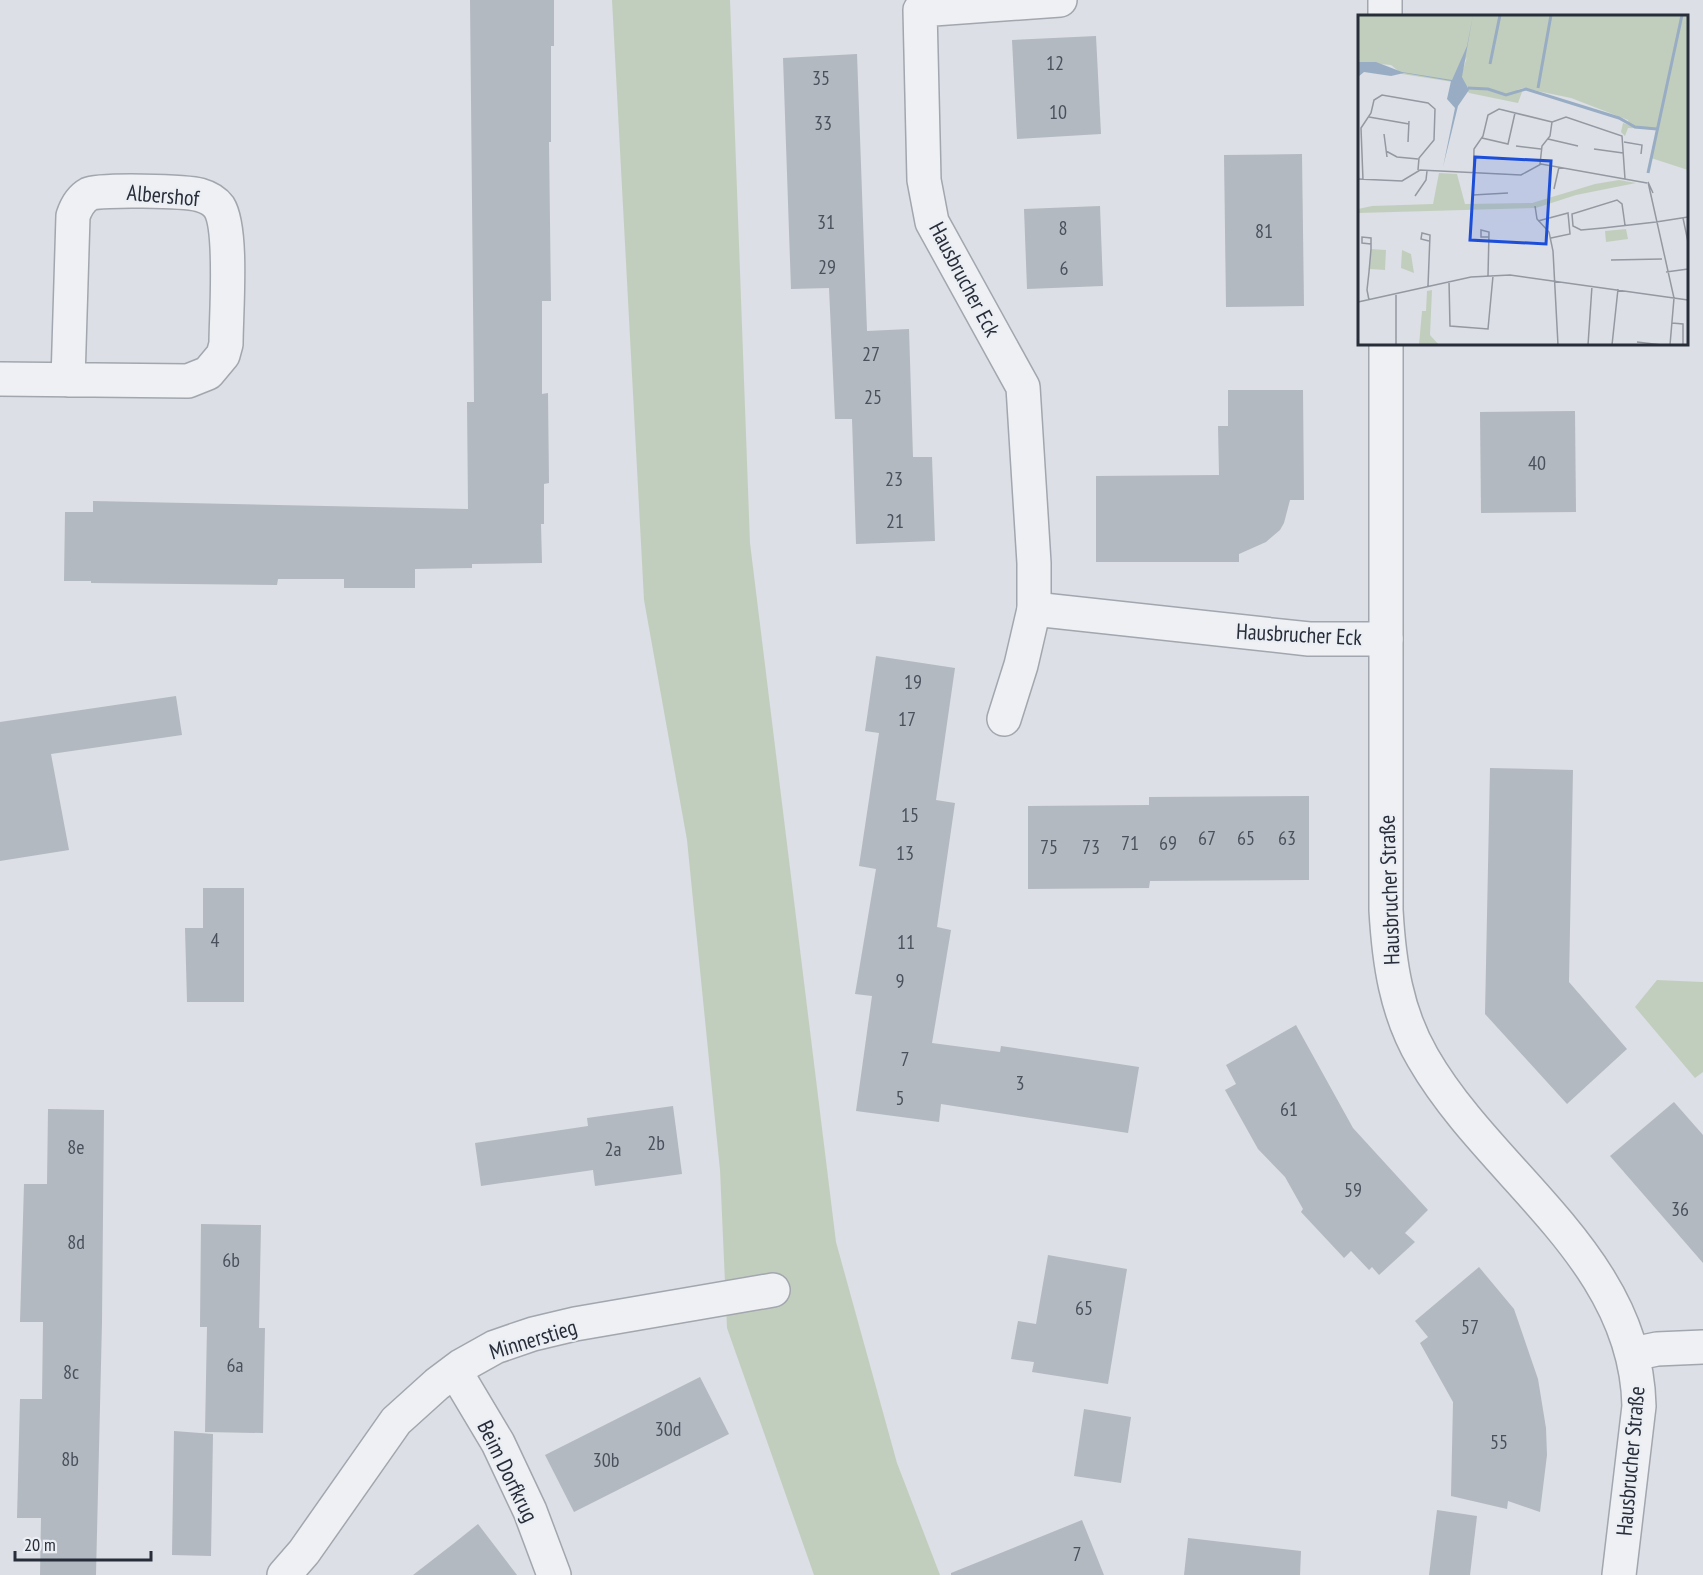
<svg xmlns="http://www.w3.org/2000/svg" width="1703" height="1575" font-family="'PT Sans Narrow',sans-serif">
  <rect width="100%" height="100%" fill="#dcdfe5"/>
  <g fill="#c2cebd">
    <polygon points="612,0 730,0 750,543 836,1242 897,1463 940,1575 814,1575 727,1328 720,1170 687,840 644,600"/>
    <polygon points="1657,980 1703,982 1703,1072 1695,1078 1635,1007"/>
  </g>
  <g fill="#b3b9c1">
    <polygon points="470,0 554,0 554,46 551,46 551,142 549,142 551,301 542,301 542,394 548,393 549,483 544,484 544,524 541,524 542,563 472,564 472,568 415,569 415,588 344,588 344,579 278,579 277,585 91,583 91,581 64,581 65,512 93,512 93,501 468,509 467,402 474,402"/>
    <polygon points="1096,36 1101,134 1017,139 1012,40"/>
    <polygon points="857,54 867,331 909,329 913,457 932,457 935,541 856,544 852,419 835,419 829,288 791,289 783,58"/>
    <polygon points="1302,154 1304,306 1226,307 1224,155"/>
    <polygon points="1100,206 1103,286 1027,289 1024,209"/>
    <polygon points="1228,390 1303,390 1304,500 1290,500 1284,523 1280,530 1266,542 1239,554 1239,562 1096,562 1096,476 1219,475 1218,426 1228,426"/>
    <polygon points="1575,411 1576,512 1481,513 1480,412"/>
    <polygon points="876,656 955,668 936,800 955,803 937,927 951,930 932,1043 1000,1052 1001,1046 1139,1067 1128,1133 941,1104 939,1122 856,1111 872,996 855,994 876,869 859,866 879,733 865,731"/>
    <polygon points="176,696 182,735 51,754 69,850 0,861 0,722"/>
    <polygon points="1490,768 1573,770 1569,982 1627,1049 1567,1104 1485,1014"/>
    <polygon points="1309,796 1309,880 1150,881 1149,888 1028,889 1028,806 1149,805 1149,797"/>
    <polygon points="203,888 244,888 244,1002 187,1002 185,928 203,928"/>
    <polygon points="1296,1025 1353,1128 1428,1210 1405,1233 1415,1242 1379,1275 1372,1267 1369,1270 1351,1251 1344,1258 1301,1212 1303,1209 1285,1177 1258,1149 1225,1090 1236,1084 1226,1065"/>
    <polygon points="1674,1102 1703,1135 1703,1263 1610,1156"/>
    <polygon points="673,1106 682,1174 595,1186 593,1170 481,1186 475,1143 588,1126 587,1118"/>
    <polygon points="48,1109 104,1110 102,1322 96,1575 40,1575 41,1518 17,1518 20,1399 42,1399 43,1322 20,1322 24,1184 47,1184"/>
    <polygon points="201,1224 261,1225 259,1328 265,1328 263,1433 205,1432 207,1327 200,1327"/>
    <polygon points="1048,1255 1127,1269 1108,1384 1032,1372 1034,1362 1011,1359 1018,1321 1036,1324"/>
    <polygon points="1479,1267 1514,1309 1538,1379 1546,1428 1547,1455 1540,1512 1508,1501 1507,1509 1451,1496 1453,1402 1420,1343 1428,1337 1415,1321"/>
    <polygon points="700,1377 729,1434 574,1512 545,1455"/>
    <polygon points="1084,1409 1131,1417 1121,1483 1074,1476"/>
    <polygon points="174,1431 213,1434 211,1556 172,1555"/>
    <polygon points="1437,1510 1477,1516 1470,1575 1429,1575"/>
    <polygon points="1082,1520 1104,1575 951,1575 951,1573"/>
    <polygon points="478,1524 517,1575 413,1575 453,1544"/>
    <polygon points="1188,1538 1301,1551 1300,1575 1184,1575"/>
  </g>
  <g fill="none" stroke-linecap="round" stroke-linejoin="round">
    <defs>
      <g id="street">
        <polyline points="1385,0 1385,16"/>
        <path d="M1386,344v566c3,52 10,102 37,148 68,118 213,199 216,348l-20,169"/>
        <path d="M0,379l188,2 20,-8 15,-18 3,-11c0,-30 7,-115 -7,-137 -5,-7 -12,-10 -19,-12 -14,-4 -100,-6 -111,-1 -9,5 -13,13 -16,22l-5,164"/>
        <polyline points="1034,609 1309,639 1386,639"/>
        <polyline points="1004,719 1021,665 1034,609 1034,563 1023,387 932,222 924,180 920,10 1060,0"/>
        <polyline points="1633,1354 1657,1349 1703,1347"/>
        <polyline points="455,1371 498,1443 530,1511 554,1575"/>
        <polyline points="284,1575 304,1552 396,1421 437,1384 461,1366 495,1347 533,1334 575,1324 773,1290"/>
      </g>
    </defs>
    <use href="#street" stroke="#a2a6ae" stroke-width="36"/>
    <use href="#street" stroke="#eef0f4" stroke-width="33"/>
  </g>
  <g text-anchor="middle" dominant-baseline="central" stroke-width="4.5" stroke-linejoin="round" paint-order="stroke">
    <g font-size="20" fill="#4a515c">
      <text x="1055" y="63">12</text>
      <text x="821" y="78">35</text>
      <text x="1058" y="112">10</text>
      <text x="823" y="123">33</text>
      <text x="826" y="222">31</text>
      <text x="1063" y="228">8</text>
      <text x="1264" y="231">81</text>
      <text x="827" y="267">29</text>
      <text x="1064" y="268">6</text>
      <text x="871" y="354">27</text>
      <text x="873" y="397">25</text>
      <text x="1537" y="463">40</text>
      <text x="894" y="479">23</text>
      <text x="895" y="521">21</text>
      <text x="913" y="682">19</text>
      <text x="907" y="719">17</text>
      <text x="910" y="815">15</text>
      <text x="1207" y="838">67</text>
      <text x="1246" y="838">65</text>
      <text x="1287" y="838">63</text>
      <text x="1130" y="843">71</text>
      <text x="1168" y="843">69</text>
      <text x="1049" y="847">75</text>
      <text x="1091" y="847">73</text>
      <text x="905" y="853">13</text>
      <text x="215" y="940">4</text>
      <text x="906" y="942">11</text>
      <text x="900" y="981">9</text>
      <text x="905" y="1059">7</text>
      <text x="1020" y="1083">3</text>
      <text x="900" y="1098">5</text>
      <text x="1289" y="1109">61</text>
      <text x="656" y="1143">2b</text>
      <text x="76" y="1147">8e</text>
      <text x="613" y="1149">2a</text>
      <text x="1353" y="1190">59</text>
      <text x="1680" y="1209">36</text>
      <text x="76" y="1242">8d</text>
      <text x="231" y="1260">6b</text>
      <text x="1084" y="1308">65</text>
      <text x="1470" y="1327">57</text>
      <text x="235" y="1365">6a</text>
      <text x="71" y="1372">8c</text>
      <text x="668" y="1429">30d</text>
      <text x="1499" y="1442">55</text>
      <text x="70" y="1459">8b</text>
      <text x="606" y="1460">30b</text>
      <text x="1077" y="1554">7</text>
    </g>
    <g font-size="22" fill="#272e3a" stroke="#ebeef3">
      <text transform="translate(163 195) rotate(5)">Albershof</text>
      <text transform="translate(965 279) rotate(62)">Hausbrucher Eck</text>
      <text transform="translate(1299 634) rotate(3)">Hausbrucher Eck</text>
      <text transform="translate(1389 890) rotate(-92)">Hausbrucher Straße</text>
      <text transform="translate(533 1339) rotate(-17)">Minnerstieg</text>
      <text transform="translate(1630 1461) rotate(-85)">Hausbrucher Straße</text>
      <text transform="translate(508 1471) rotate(64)">Beim Dorfkrug</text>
    </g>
  </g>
  <g transform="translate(1358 15)">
    <rect width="330" height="330" fill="#dcdfe5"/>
    <path d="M0,0h330v155l-37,-12 6,-29 -29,-1 -3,8 -4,-4 2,-9 6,2 -1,-5 -57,-22 -48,-10 -6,2 5,2 -4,11 -49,-10 -9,-14 7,-22 -14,25 -51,-8 -11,-9 -33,-3zM81,158l18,1 8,30 67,-1 63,-19 24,-4 17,3 -60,12 -40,13 -178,5v-4l14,-3 61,-2zM268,214l2,10 -22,3 -1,-11zM13,234l15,1 -1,20 -15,-1zM44,235l9,4 3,19 -13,-5zM74,275l-2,45 9,10h-20l3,-34h4l1,-20z" fill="#c2cebd"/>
    <path d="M115,0l-11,62 7,13 -11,16 -15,61 12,-59 -8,-9 4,-18 -47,-8 -13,3 -27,-4 -6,5v-15h18l26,10 50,8 15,-34z" fill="#98adc3"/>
    <path fill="none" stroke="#98adc3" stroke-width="3" d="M132,49l10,-49M110,73l20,1 18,6 20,-6 93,29 16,9 22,2M180,73l13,-73M290,158l34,-158"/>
    <path fill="none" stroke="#9498a1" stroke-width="1.5" d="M11,102l40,7M26,119l3,23M124,123l26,6 7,-31M190,124l30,7M50,127l1,-21M266,127l18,3 -1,9M158,131l25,3M236,134l29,4M28,136l11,6 21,2M182,149l2,-18 8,-10 2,-14 14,-5 56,19 3,43M0,164l44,2 18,-11 101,5 20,-11 106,19M5,165l-2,-52 10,-15 3,-13 8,-5 46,8 7,6 -1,31 -15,18 -1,12M196,174l5,-22M150,178l-35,2 1,-46 9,-13 5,-21 11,-6 53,13M295,178l-5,-11 26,116 -4,47M57,181l11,-16 1,-9M177,191l2,13 12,13 4,19 5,94M325,203l5,24M180,206l30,-8 2,21 -19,4M267,210l-3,-21 -5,-4 -45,14 1,12 8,4 22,-2 53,-6 32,-5M253,245l51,-1M308,257l22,-3M130,261l1,-44 -8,-2v7h8M91,266l1,45 38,3 5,-53M70,271l2,-51 -8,-2 -1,6 8,2M11,285l-2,-10 2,-18 2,-23v-11l-9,-1v6l9,1M0,287l113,-25 39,-2 178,25M314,308l11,1v21M279,327l25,3M38,330v-52M230,330l4,-59M254,330l6,-56"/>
    <path fill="#1d4ed8" fill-opacity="0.15" stroke="#1d4ed8" stroke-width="3" d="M117,142l76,4 -5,83 -76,-4z"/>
    <rect width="330" height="330" fill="none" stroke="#272e3a" stroke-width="3"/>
  </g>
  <path d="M15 1551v9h136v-9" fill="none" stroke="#272e3a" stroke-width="3"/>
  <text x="24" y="1551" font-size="18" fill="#272e3a" stroke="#ebeef3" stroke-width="4.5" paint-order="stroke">20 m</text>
</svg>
